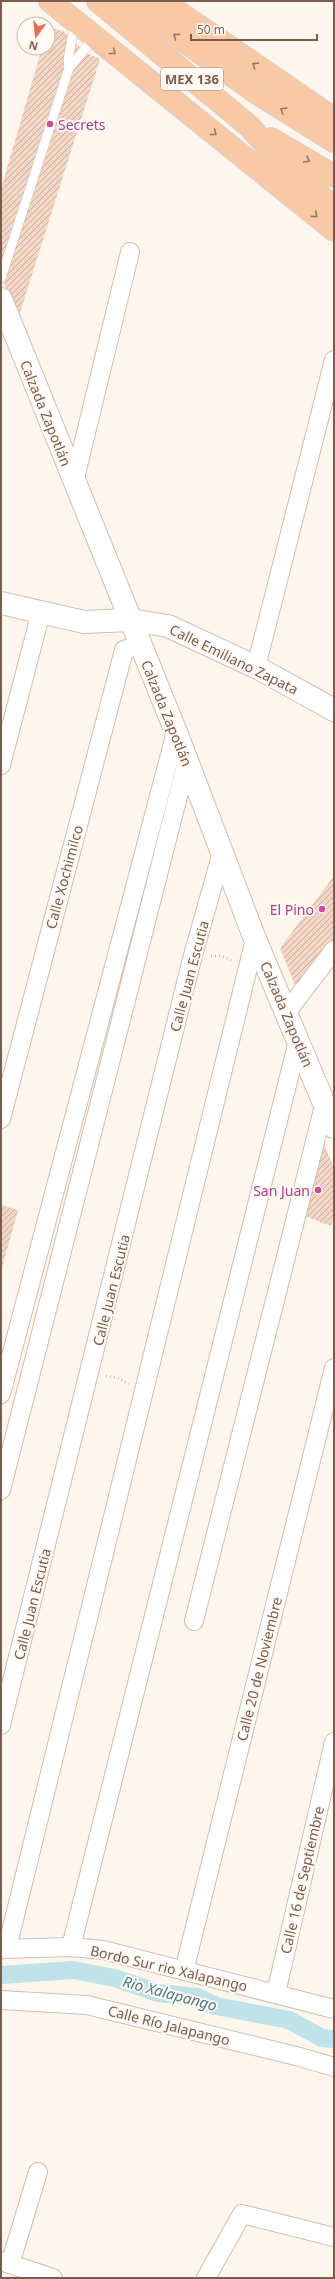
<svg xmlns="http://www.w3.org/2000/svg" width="335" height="2279" font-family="'Noto Sans',sans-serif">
  <defs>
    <pattern id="building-hatch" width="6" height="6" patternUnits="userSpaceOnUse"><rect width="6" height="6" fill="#f3d5c3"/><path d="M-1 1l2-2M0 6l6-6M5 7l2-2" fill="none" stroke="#cab0a1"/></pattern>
  </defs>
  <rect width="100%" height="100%" fill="#fdf6ec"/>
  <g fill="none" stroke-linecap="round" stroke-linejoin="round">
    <polyline stroke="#bfe3e8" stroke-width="18" points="1,1975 73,1970 115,1978 158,1993 197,1997 216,2006 289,2020 322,2038 334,2039"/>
  </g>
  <g fill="url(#building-hatch)">
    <polygon points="48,27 63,31 86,53 100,59 18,319 1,275 1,189 42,48 48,48"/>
    <polygon points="334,876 334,943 298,993 280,948"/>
    <polygon points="318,1130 334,1168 334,1216 331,1226 297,1213"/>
    <polygon points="1,1205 18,1210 1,1271"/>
  </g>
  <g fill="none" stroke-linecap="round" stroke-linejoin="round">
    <defs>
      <g id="service">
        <polyline points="69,68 68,60 75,22"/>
        <polyline points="1,278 69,68 90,43 93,36"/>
      </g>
      <g id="minor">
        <polyline points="74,482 130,252"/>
        <polyline points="256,667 334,360"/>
        <polyline points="1,765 41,612"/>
        <polyline points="286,1013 334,950"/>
        <polyline points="1,1119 124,650 139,645"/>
        <polyline points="1,1394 176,732"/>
        <polyline points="1,1490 187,761"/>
        <polyline points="194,1621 325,1102"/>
        <polyline points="1,1725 192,959 221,856"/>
        <polyline points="71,1947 298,1041"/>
        <polyline points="7,1948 255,939"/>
        <polyline points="1,1949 71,1947 103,1950 334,2009"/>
        <polyline points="184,1971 334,1368"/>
        <polyline points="276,1993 334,1742"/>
        <polyline points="1,2000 87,2005 300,2057 334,2067"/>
        <polyline points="1,2261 53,2278"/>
        <polyline points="10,2264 38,2172"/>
        <polyline points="206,2278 242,2214 334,2237"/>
      </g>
      <g id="tertiary">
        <polyline points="1,299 176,732 255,939 334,1127"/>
        <polyline points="1,603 84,622 130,620 168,626 256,667 334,710"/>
      </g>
      <g id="trunk">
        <polyline points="50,1 334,230"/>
        <polyline points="98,1 249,126 282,162 334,208"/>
        <polyline points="128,1 257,93 334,141"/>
        <polyline points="162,1 334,119"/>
        <polyline points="271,139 334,176"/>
      </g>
    </defs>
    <use href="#service" stroke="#d1beb0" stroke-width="10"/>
    <use href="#minor" stroke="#d1beb0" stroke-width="20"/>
    <use href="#tertiary" stroke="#d1beb0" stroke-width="24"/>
    <use href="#trunk" stroke="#dad1cd" stroke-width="24"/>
    <g stroke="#d9b8a5" stroke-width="2.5" stroke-dasharray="1 3" stroke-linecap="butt">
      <polyline points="211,956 221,956 233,961"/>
      <polyline points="106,1376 118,1378 129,1384"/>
    </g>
    <use href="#service" stroke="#fff" stroke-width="9"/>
    <use href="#minor" stroke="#fff" stroke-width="18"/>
    <use href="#tertiary" stroke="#fff" stroke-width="22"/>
    <use href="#trunk" stroke="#f9c8a4" stroke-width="22"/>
  </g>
  <defs><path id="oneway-chevron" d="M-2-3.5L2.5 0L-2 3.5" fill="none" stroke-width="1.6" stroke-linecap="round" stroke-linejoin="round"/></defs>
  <g stroke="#9a7763">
    <use href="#oneway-chevron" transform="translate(176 36) rotate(-144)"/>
    <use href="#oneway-chevron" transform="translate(113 52) rotate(39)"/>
    <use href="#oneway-chevron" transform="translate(255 65) rotate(-146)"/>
    <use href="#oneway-chevron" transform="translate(283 110) rotate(-148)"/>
    <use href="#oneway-chevron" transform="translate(214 133) rotate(39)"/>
    <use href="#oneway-chevron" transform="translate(307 160) rotate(30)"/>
    <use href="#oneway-chevron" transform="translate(315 215) rotate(40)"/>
  </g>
  <g fill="#d1479c" stroke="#fffaf3" stroke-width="1.5">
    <circle cx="50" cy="124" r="4"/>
    <circle cx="322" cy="909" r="4"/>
    <circle cx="318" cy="1190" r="4"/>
  </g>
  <g text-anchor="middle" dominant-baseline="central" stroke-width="4" stroke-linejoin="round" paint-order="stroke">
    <rect fill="#fffaf3" stroke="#a28b7f" stroke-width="1" x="161" y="68" width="62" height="22" rx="3"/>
    <g font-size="13" font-weight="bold" fill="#7a5c4d">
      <text x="192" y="79">MEX 136</text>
    </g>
    <g font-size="14" fill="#b23c85" stroke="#fffaf3" text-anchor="end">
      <text x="58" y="124" text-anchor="start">Secrets</text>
      <text x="314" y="909">El Pino</text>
      <text x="310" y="1190">San Juan</text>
    </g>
    <g font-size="14" fill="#7a5c4d" stroke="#fffaf3">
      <text transform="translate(46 413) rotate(68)">Calzada Zapotlán</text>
      <text transform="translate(234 659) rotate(26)">Calle Emiliano Zapata</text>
      <text transform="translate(167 713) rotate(68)">Calzada Zapotlán</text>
      <text transform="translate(64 877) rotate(-75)">Calle Xochimilco</text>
      <text transform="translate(189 976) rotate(-75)">Calle Juan Escutia</text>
      <text transform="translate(287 1014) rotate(67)">Calzada Zapotlán</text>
      <text transform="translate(111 1290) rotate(-76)">Calle Juan Escutia</text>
      <text transform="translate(32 1604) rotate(-76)">Calle Juan Escutia</text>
      <text transform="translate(259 1669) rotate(-76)">Calle 20 de Noviembre</text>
      <text transform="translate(302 1880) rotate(-77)">Calle 16 de Septiembre</text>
      <text transform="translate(169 1968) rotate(13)">Bordo Sur rio Xalapango</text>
      <text transform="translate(169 2025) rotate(14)">Calle Río Jalapango</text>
    </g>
    <g font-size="15" font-style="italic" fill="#437c86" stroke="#fffaf3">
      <text transform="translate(170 1993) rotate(15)">Rio Xalapango</text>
    </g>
  </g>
  <rect width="335" height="2279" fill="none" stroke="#7a5c4d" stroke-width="4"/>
  <g transform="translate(36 36) rotate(195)"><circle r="19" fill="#fffaf3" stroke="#cabbb1"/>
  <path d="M0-3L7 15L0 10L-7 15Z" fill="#e76f51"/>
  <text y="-6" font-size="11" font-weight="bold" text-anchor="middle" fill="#7a5c4d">N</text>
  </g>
  <path d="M191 34v6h126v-6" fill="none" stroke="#7a5c4d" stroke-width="2"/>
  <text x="197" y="34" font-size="12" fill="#7a5c4d" stroke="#fffaf3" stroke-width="3" paint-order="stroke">50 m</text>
</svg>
